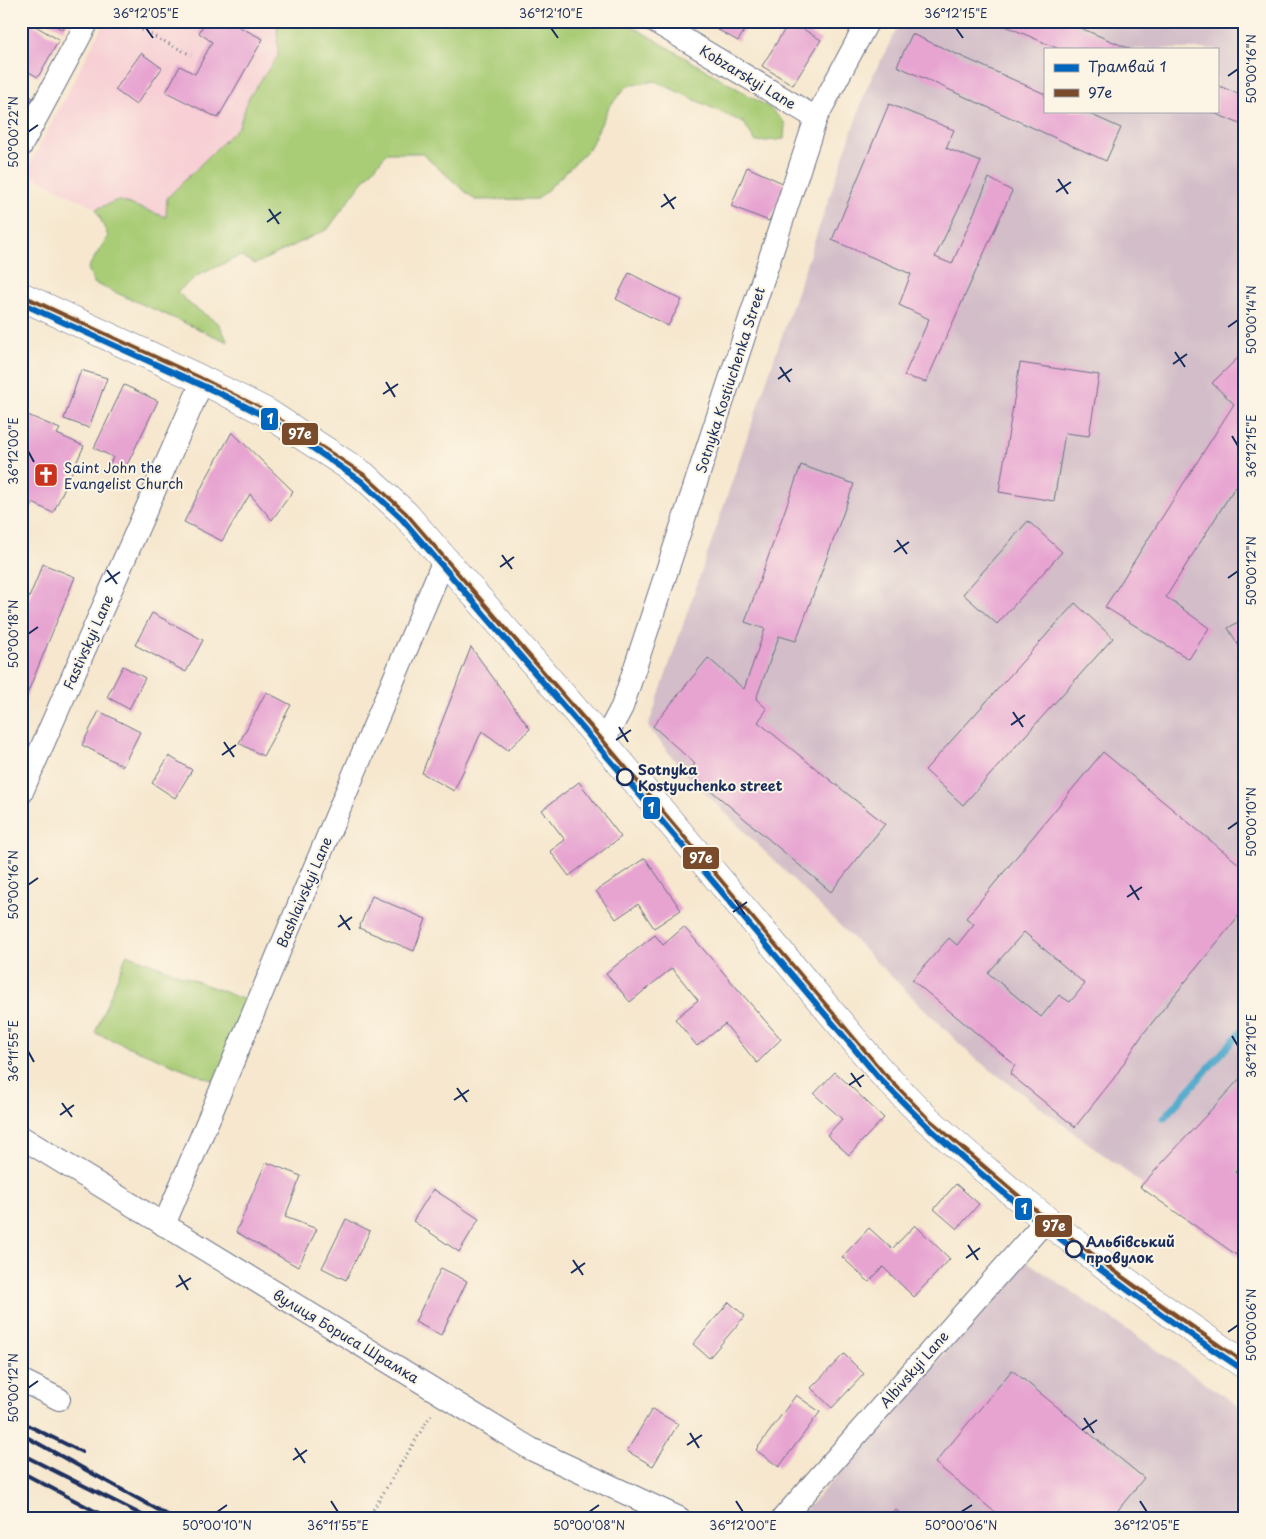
<svg xmlns="http://www.w3.org/2000/svg" width="1266" height="1539" font-family="'Playpen Sans',sans-serif">
  <rect width="100%" height="100%" fill="#fcf5e5"/>
  <filter id="ink" filterUnits="userSpaceOnUse"><feTurbulence type="fractalNoise" baseFrequency=".02" numOctaves="2"/><feDisplacementMap in="SourceGraphic" scale="10" xChannelSelector="R" yChannelSelector="G"/><feConvolveMatrix kernelMatrix="1 2 1 2 8 2 1 2 1" color-interpolation-filters="sRGB"/></filter>
  <filter id="wash" filterUnits="userSpaceOnUse"><feTurbulence type="fractalNoise" baseFrequency=".0096" numOctaves="4" result="noise"/><feDisplacementMap in="SourceGraphic" scale="20" xChannelSelector="R" yChannelSelector="G"/><feGaussianBlur stdDeviation="1.12" result="paint"/><feColorMatrix in="noise" values="0 0 0 0 0 0 0 0 0 0 0 0 0 0 0 0 0 1.4 0 .05"/><feComposite in="paint" operator="in"/></filter>
  <g filter="url(#wash)">
    <rect width="100%" height="100%" fill="#f6e7ce"/>
    <polygon fill="#f7cfd4" points="105,21 343,21 212,270 26,172"/>
    <g fill="#d2bdc8" fill-rule="evenodd">
      <path d="M901,21h344v1240l-273,-205 -287,-283 -37,-46 219,-640zM1045,49h172v62h-172z"/>
      <polygon points="1025,1260 1245,1410 1245,1518 798,1518 872,1438"/>
    </g>
    <g fill="#a9cc76" stroke="#627e6a">
      <polygon points="271,21 623,21 770,108 785,123 784,139 756,142 744,123 655,81 627,86 609,107 589,149 538,199 475,200 421,153 387,153 360,185 328,229 255,264 240,256 197,276 177,292 191,305 219,324 228,342 94,283 88,268 108,236 96,209 118,200 166,217 167,198 239,126 249,97 278,56 277,24"/>
      <polygon points="127,954 250,1002 216,1082 95,1033"/>
    </g>
    <g fill="none" stroke-linecap="round" stroke-linejoin="round">
      <polyline stroke="#4da8cb" stroke-width="7" points="1164,1118 1245,1027"/>
    </g>
    <g id="blocks">
      <g fill="#e7a4d1" fill-rule="evenodd">
        <polygon points="21,21 27,21 59,40 38,77 21,68 21,57 23,54 21,53"/>
        <polygon points="47,21 68,21 63,30"/>
        <polygon points="205,21 228,21 263,39 218,118 166,92 180,66 195,74 212,42 199,33"/>
        <polygon points="719,21 750,21 738,41 715,28"/>
        <polygon points="790,21 821,40 793,85 762,66"/>
        <polygon points="834,21 854,21 849,30"/>
        <polygon points="994,21 1064,21 1130,49 1059,49"/>
        <polygon points="1147,21 1164,21 1161,28"/>
        <polygon points="912,34 1045,94 1045,111 1083,111 1121,128 1106,161 897,66"/>
        <polygon points="141,53 162,68 136,105 115,90"/>
        <polygon points="1217,85 1245,97 1245,126 1209,111 1217,111"/>
        <polygon points="21,91 33,98 21,119"/>
        <polygon points="889,104 954,130 946,148 981,162 935,257 952,264 989,178 1012,191 926,382 904,376 929,319 899,305 911,274 832,240"/>
        <polygon points="747,167 787,185 769,221 731,206"/>
        <polygon points="629,273 682,300 668,326 616,299"/>
        <polygon points="1245,351 1245,471 1166,597 1209,628 1189,659 1105,607 1234,404 1212,383"/>
        <polygon points="1020,363 1099,375 1089,436 1065,433 1054,501 999,492"/>
        <polygon points="81,370 107,378 89,428 64,419"/>
        <polygon points="124,385 158,401 124,471 110,464 113,457 94,448"/>
        <polygon points="21,412 60,429 57,434 84,446 53,513 33,503 21,529"/>
        <polygon points="232,432 293,491 272,520 250,494 222,541 184,522 208,475"/>
        <polygon points="801,465 854,484 796,641 779,636 756,699 767,709 758,722 885,824 831,892 688,771 695,764 653,726 708,658 744,689 765,629 745,622"/>
        <polygon points="1028,521 1062,552 997,624 963,594"/>
        <polygon points="43,564 75,577 23,704 21,703 21,617"/>
        <polygon points="1075,603 1113,638 963,805 925,770"/>
        <polygon points="152,613 203,640 186,672 135,645"/>
        <polygon points="1245,618 1245,656 1228,628"/>
        <polygon points="471,647 530,729 508,750 482,731 454,791 422,773"/>
        <polygon points="123,666 145,678 129,709 107,697"/>
        <polygon points="266,692 291,705 263,756 239,743"/>
        <polygon points="99,711 140,732 123,766 82,745"/>
        <path d="M1103,752l142,117v39l-102,126 -29,44 -39,49 -65,-53 5,-9 -103,-85 37,-42 8,7 17,-21 -8,-6zM1024,932l61,52 -15,18 -11,-7 -18,22 -53,-44z"/>
        <polygon points="169,756 192,770 175,798 152,783"/>
        <polygon points="579,782 621,837 569,876 550,851 565,840 542,810"/>
        <polygon points="645,858 681,910 654,928 638,904 616,919 596,891"/>
        <polygon points="372,896 426,919 414,951 359,928"/>
        <polygon points="684,927 781,1039 757,1063 725,1024 697,1046 675,1019 698,1000 672,968 630,1002 606,973 655,935 663,945"/>
        <polygon points="835,1072 884,1118 849,1155 827,1135 842,1119 814,1094"/>
        <polygon points="1245,1073 1245,1161 1235,1172 1245,1179 1245,1261 1140,1187"/>
        <polygon points="266,1162 301,1176 285,1217 317,1229 298,1267 236,1232"/>
        <polygon points="956,1184 979,1204 957,1229 934,1209"/>
        <polygon points="433,1189 479,1219 459,1252 413,1221"/>
        <polygon points="346,1219 370,1231 346,1280 322,1268"/>
        <polygon points="915,1225 950,1259 914,1297 883,1267 869,1282 842,1257 869,1228 892,1249"/>
        <polygon points="441,1268 467,1281 441,1335 415,1322"/>
        <polygon points="729,1302 745,1316 709,1358 693,1344"/>
        <polygon points="844,1354 864,1374 832,1408 811,1388"/>
        <polygon points="1012,1370 1144,1478 1114,1515 1117,1518 1002,1518 935,1463"/>
        <polygon points="796,1395 820,1412 779,1467 756,1450"/>
        <polygon points="652,1409 678,1424 653,1466 627,1451"/>
        <polygon points="895,1509 905,1518 888,1518"/>
      </g>
    </g>
  </g>
  <g filter="url(#ink)">
    <use href="#blocks" fill-opacity="0" stroke="#686f85" stroke-width="1"/>
    <g fill="none" stroke-linecap="round" stroke-linejoin="round">
      <defs>
        <g id="street">
          <polyline points="654,21 816,118"/>
          <polyline points="21,146 88,21"/>
          <polyline points="602,741 606,737 622,707 816,118 868,21"/>
          <polyline points="21,794 203,380"/>
          <polyline points="21,1137 531,1449 679,1518"/>
          <polyline points="164,1225 444,560"/>
          <polyline points="21,1380 59,1399"/>
          <polyline points="783,1518 1046,1220"/>
        </g>
        <path id="secondary" d="M21,296l175,81 70,35 98,64 41,38 197,227 280,332c15,15 30,31 45,46 100,90 206,171 318,246"/>
      </defs>
      <use href="#street" stroke="#686f85" stroke-width="24"/>
      <use href="#secondary" stroke="#686f85" stroke-width="29"/>
      <g stroke="#686f85" stroke-width="3" stroke-dasharray="1 4" stroke-linecap="butt">
        <polyline points="124,21 191,55"/>
        <polyline points="368,1518 432,1413"/>
      </g>
      <use href="#street" stroke="#fff" stroke-width="22"/>
      <use href="#secondary" stroke="#fff" stroke-width="28"/>
      <g stroke="#1b2f5e" stroke-width="4">
        <polyline points="21,1422 82,1452"/>
        <polyline points="21,1434 173,1518"/>
        <polyline points="21,1454 148,1518"/>
        <polyline points="21,1472 108,1518"/>
      </g>
      <defs>
        <polyline id="bus-1" points="21,296 196,377 266,412 364,476 405,514 602,741 882,1073 927,1119 1042,1217 1122,1278 1245,1365"/>
      </defs>
      <use href="#bus-1" stroke="#fcf5e5" stroke-width="10"/>
      <use href="#bus-1" stroke="#7a4b2a" stroke-width="6"/>
      <defs>
        <path id="tram-1" d="M21,303l200,91 49,25 91,62 40,37 216,250 262,310c16,16 32,33 48,48 99,90 206,172 318,245"/>
      </defs>
      <use href="#tram-1" stroke="#fcf5e5" stroke-width="10"/>
      <use href="#tram-1" stroke="#0065bd" stroke-width="6"/>
    </g>
  </g>
  <path fill="none" stroke="#1b2f5e" stroke-width="2" d="M146,28l7,10M551,28l7,10M956,28l7,10M1228,76l10,-7M28,132l10,-7M1058,179l10,15M1056,192l15,-10M664,194l10,15M661,207l15,-10M269,209l10,15M267,222l14,-10M1228,327l10,-7M1175,352l10,15M1173,364l14,-10M780,367l10,15M778,379l14,-10M386,382l9,15M383,394l15,-10M1232,436l6,10M28,451l6,11M897,540l10,14M894,552l15,-10M502,555l10,14M500,567l14,-10M107,570l10,14M1228,578l10,-7M105,582l15,-10M28,634l10,-7M1013,712l10,15M1011,725l14,-10M619,727l9,15M616,740l15,-10M224,742l10,15M222,755l14,-10M1228,829l10,-7M28,885l10,-7M1130,885l9,15M1127,897l15,-10M735,900l10,15M733,912l14,-10M340,915l10,15M338,927l14,-10M1232,1036l6,10M28,1051l6,11M851,1073l10,14M849,1085l15,-10M457,1088l10,14M454,1100l15,-10M62,1103l10,14M60,1115l14,-10M968,1245l10,15M966,1258l14,-10M573,1260l10,15M571,1273l14,-10M179,1275l9,15M176,1287l15,-9M1228,1332l10,-7M28,1388l10,-7M1084,1418l10,15M1082,1430l15,-10M690,1433l9,15M687,1445l15,-10M295,1448l10,15M293,1460l14,-10M331,1501l7,11M736,1501l7,11M1140,1501l7,11M217,1512l10,-7M589,1512l10,-7M961,1512l11,-7"/>
  <defs>
    <symbol id="church-square" viewBox="-11 -11 22 22"><rect x="-9" y="-9" width="18" height="18" rx="4" fill="#c8321e" stroke="#fcf5e5"/><path d="M-1.2-6h2.4v3.5h3.3v2.4h-3.3V6h-2.4V-.1h-3.3v-2.4h3.3Z" fill="#fff"/></symbol>
  </defs>
  <g fill-rule="evenodd">
    <use href="#church-square" x="32" y="461" width="28" height="28"/>
  </g>
  <g fill="#fcf5e5" stroke="#1b2f5e" stroke-width="2.5">
    <circle cx="625" cy="777" r="8"/>
    <circle cx="1074" cy="1249" r="8"/>
  </g>
  <g text-anchor="middle" dominant-baseline="central" stroke-width="4" stroke-linejoin="round" paint-order="stroke">
    <g font-size="14" fill="#1b2f5e" stroke="#fcf5e5">
      <text transform="translate(748 77) rotate(31)">Kobzarskyi Lane</text>
      <text transform="translate(730 380) rotate(-72)">Sotnyka Kostiuchenka Street</text>
      <text transform="translate(88 642) rotate(-66)">Fastivskyi Lane</text>
      <text transform="translate(304 892) rotate(-67)">Bashlaivskyi Lane</text>
      <text transform="translate(346 1336) rotate(31)">вулиця Бориса Шрамка</text>
      <text transform="translate(914 1369) rotate(-49)">Albivskyi Lane</text>
    </g>
    <g font-size="14" fill="#1b2f5e" stroke="#fcf5e5" text-anchor="start">
      <text x="64" y="467">Saint John the<tspan x="64" dy="16">Evangelist Church</tspan></text>
    </g>
    <g font-size="14" font-weight="bold" fill="#1b2f5e" stroke="#fcf5e5" text-anchor="start">
      <text x="638" y="769">Sotnyka<tspan x="638" dy="16">Kostyuchenko street</tspan></text>
      <text x="1086" y="1241">Альбівський<tspan x="1086" dy="16">провулок</tspan></text>
    </g>
  </g>
  <g stroke="#fcf5e5" stroke-width="2">
    <rect x="260" y="407" width="19" height="24" rx="5" fill="#0065bd"/>
    <rect x="281" y="422" width="38" height="24" rx="5" fill="#7a4b2a"/>
    <rect x="642" y="796" width="19" height="24" rx="5" fill="#0065bd"/>
    <rect x="682" y="846" width="38" height="24" rx="5" fill="#7a4b2a"/>
    <rect x="1014" y="1197" width="19" height="24" rx="5" fill="#0065bd"/>
    <rect x="1034" y="1214" width="39" height="24" rx="5" fill="#7a4b2a"/>
  </g>
  <g font-size="14" text-anchor="middle" font-weight="bold" fill="#fff">
    <text x="270" y="424">1</text>
    <text x="300" y="439">97е</text>
    <text x="651" y="813">1</text>
    <text x="701" y="863">97е</text>
    <text x="1024" y="1214">1</text>
    <text x="1054" y="1231">97е</text>
  </g>
  <rect width="1266" height="1539" fill="none" stroke="#fcf5e5" stroke-width="55"/>
  <rect x="1044" y="48" width="175" height="65" fill="#fcf5e5" stroke="#a2a6af"/>
  <rect x="1054" y="64" width="25" height="8" fill="#0065bd" stroke="#a2a6af"/>
  <text x="1088" y="72" font-size="15" fill="#1b2f5e">Трамвай 1</text>
  <rect x="1054" y="89" width="25" height="8" fill="#7a4b2a" stroke="#a2a6af"/>
  <text x="1088" y="98" font-size="15" fill="#1b2f5e">97е</text>
  <rect x="28" y="28" width="1210" height="1484" fill="none" stroke="#1b2f5e" stroke-width="2"/>
  <g font-size="12" text-anchor="middle" fill="#1b2f5e">
    <text x="146" y="18">36°12'05"E</text>
    <text x="551" y="18">36°12'10"E</text>
    <text x="956" y="18">36°12'15"E</text>
    <text transform="translate(1252 69) rotate(-90)" y="4">50°00'16"N</text>
    <text transform="translate(14 132) rotate(-90)" y="4">50°00'22"N</text>
    <text transform="translate(1252 320) rotate(-90)" y="4">50°00'14"N</text>
    <text transform="translate(1252 446) rotate(-90)" y="4">36°12'15"E</text>
    <text transform="translate(14 451) rotate(-90)" y="4">36°12'00"E</text>
    <text transform="translate(1252 571) rotate(-90)" y="4">50°00'12"N</text>
    <text transform="translate(14 634) rotate(-90)" y="4">50°00'18"N</text>
    <text transform="translate(1252 822) rotate(-90)" y="4">50°00'10"N</text>
    <text transform="translate(14 885) rotate(-90)" y="4">50°00'16"N</text>
    <text transform="translate(1252 1046) rotate(-90)" y="4">36°12'10"E</text>
    <text transform="translate(14 1051) rotate(-90)" y="4">36°11'55"E</text>
    <text transform="translate(1252 1325) rotate(-90)" y="4">50°00'06"N</text>
    <text transform="translate(14 1388) rotate(-90)" y="4">50°00'12"N</text>
    <text x="217" y="1530">50°00'10"N</text>
    <text x="338" y="1530">36°11'55"E</text>
    <text x="589" y="1530">50°00'08"N</text>
    <text x="743" y="1530">36°12'00"E</text>
    <text x="961" y="1530">50°00'06"N</text>
    <text x="1147" y="1530">36°12'05"E</text>
  </g>
</svg>
